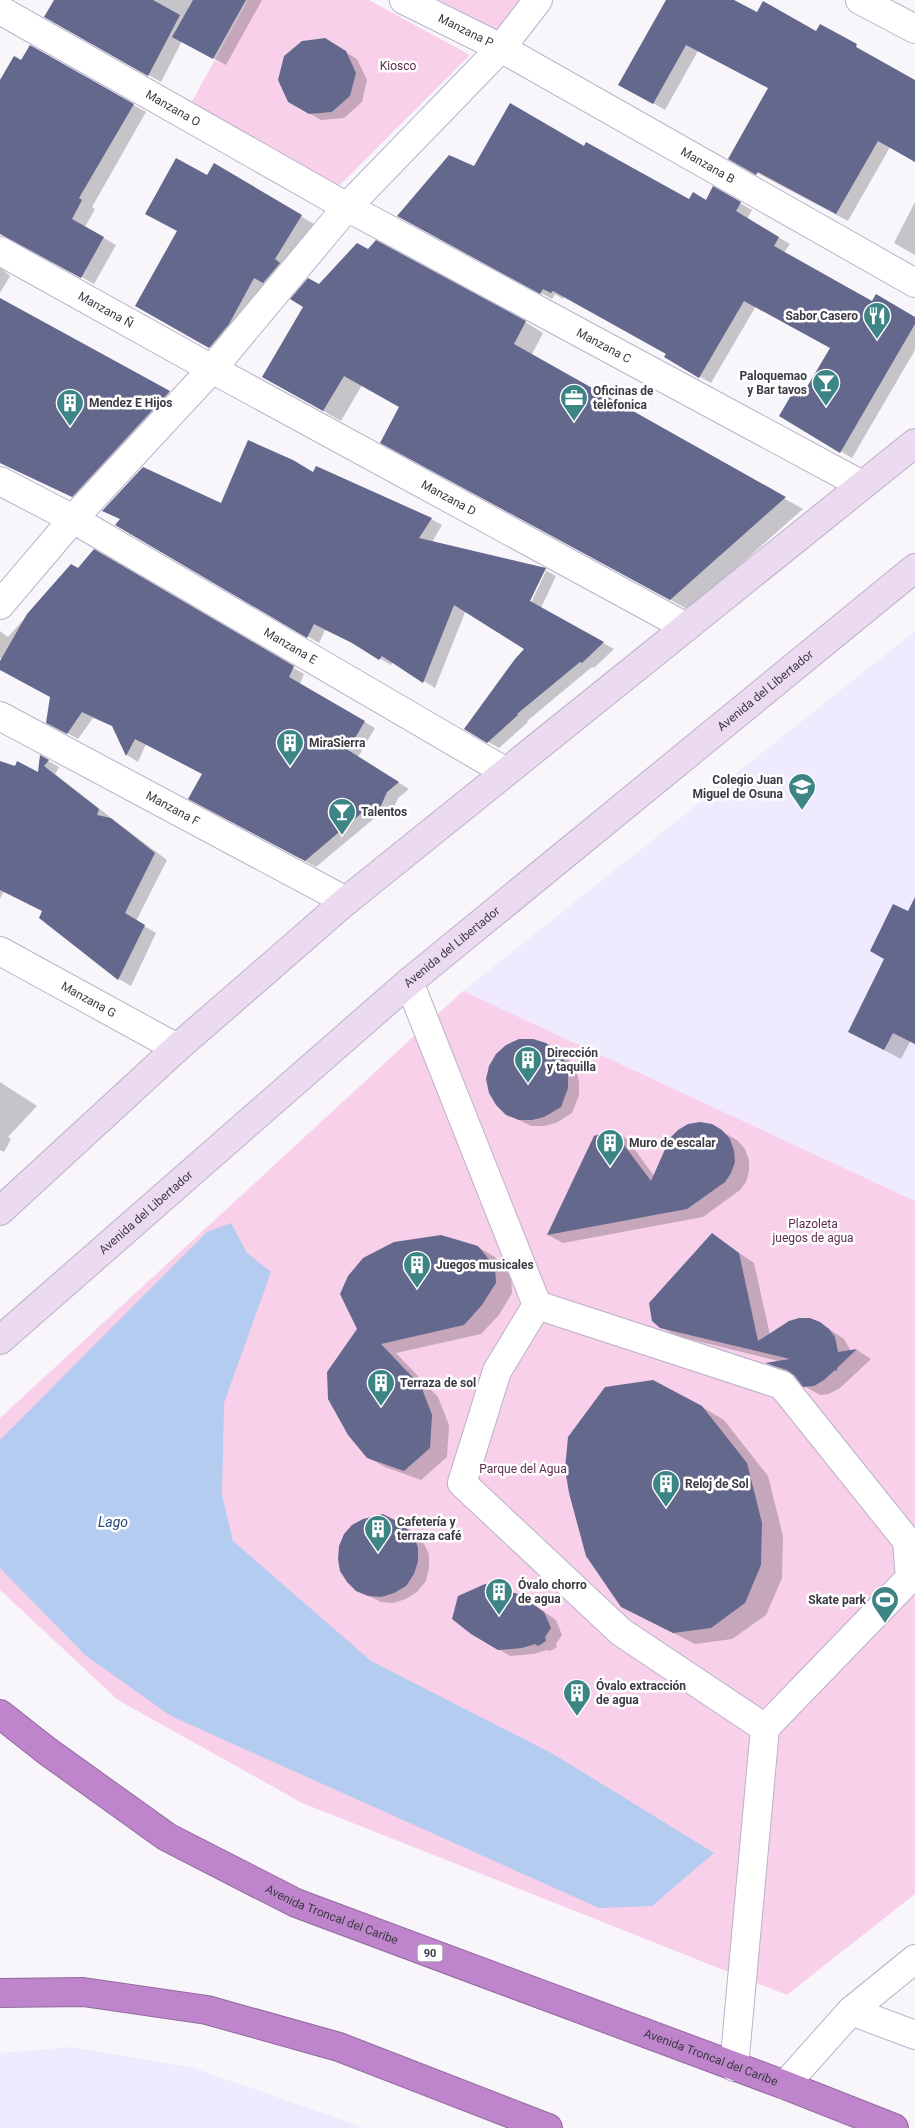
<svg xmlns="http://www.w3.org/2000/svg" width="915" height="2128" font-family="Roboto,sans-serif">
  <rect width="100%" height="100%" fill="#f8f6fb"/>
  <g fill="#efeafd">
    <polygon points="915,631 915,1201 463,991"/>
    <polygon points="73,2047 194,2068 365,2128 0,2128 0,2053"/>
  </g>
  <g fill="#f8d0ea" fill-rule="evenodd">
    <path d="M248,0h121l101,55 -134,134 -145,-86zM325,38l31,35 -6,23 -17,16 -24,2 -21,-12 -10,-22 6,-24 18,-15z"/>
    <polygon points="438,0 524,0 499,34"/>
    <polygon points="463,991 915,1201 915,1894 787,1995 302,1803 118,1700 0,1590 0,1418"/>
  </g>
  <polygon fill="#b3ccef" points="231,1223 247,1253 271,1272 224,1403 222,1495 233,1541 371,1661 555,1755 714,1853 652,1906 599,1908 171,1716 85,1655 0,1568 0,1440 207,1232"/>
  <g fill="#0003" fill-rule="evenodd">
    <polygon points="55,0 262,0 226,65 182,41 161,82 46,17"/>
    <polygon points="667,0 732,0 757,14 816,33 820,26 915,81 915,160 890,147 848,221 742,165 769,88 698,51 665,110 620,84"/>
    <polygon points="30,46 146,112 92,207 95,209 85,227 116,245 94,284 31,249 0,228 0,102"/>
    <polygon points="337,47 357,59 367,80 362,102 344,118 321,120 289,101"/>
    <polygon points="584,148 689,201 706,201 714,188 752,210 747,219 790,244 784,253 872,302 915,319 915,350 852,458 780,416 801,398 832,348 756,306 711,383 666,357 667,354 565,296 563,299 555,294 552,299 410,222 475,168"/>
    <polygon points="214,165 314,224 287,268 223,354 136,305"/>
    <polygon points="915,202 915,255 894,243"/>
    <polygon points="0,264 2,269 10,276 0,293"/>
    <polygon points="319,286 525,322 543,333 531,356 803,509 689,610 400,453 401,407 362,385 341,421 264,377"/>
    <polygon points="0,299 184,401 88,504 0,463"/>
    <path d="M314,474l117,45 11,6 -10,17 113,28 11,6 -15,32 73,41 -20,19 -2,-1 -65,54 1,1 -29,26 -30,-17 57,-83 -60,-38 -31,78 -42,-26 -2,3 -30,-18 -36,-17 -6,13 -202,-118 4,-5 -17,-9 118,-6zM543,571h3l-17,36 -3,-1z"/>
    <polygon points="94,551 304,674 300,684 375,728 358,757 409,789 398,798 391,815 383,811 316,867 201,805 204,774 146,744 138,762 127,755 114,727 93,718 78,739 58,728 51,697 0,669 3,659 0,658 0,631 8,637 71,566 78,570"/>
    <polygon points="41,757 59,767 55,774 110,817 109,819 123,827 167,860 136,921 156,933 131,986 119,979 41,918 43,911 4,891 0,899 0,767 39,774"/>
    <polygon points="915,899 915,1044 910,1042 901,1059 850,1032"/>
    <polygon points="546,1044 569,1060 576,1069 579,1082 579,1095 572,1113 556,1123 544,1126 531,1126 507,1114"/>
    <polygon points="0,1082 37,1106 8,1137 11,1139 4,1152 0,1150"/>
    <polygon points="712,1126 737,1140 745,1149 749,1160 749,1171 746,1182 740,1190 703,1217 563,1243 548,1235 612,1130 627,1139 654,1176"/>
    <polygon points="713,1235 754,1263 770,1335 820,1323 844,1339 851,1351 857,1350 871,1359 840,1388 829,1394 820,1395 804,1386 796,1376 782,1371 769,1364 782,1362 677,1336 661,1327"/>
    <polygon points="478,1247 495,1257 511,1277 512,1293 499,1315 481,1334 396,1353 438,1397 449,1425 447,1457 421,1480 385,1467 367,1457 328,1373"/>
    <polygon points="702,1407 724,1420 768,1476 783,1536 782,1578 766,1615 732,1639 695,1644 644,1618"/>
    <polygon points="402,1525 414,1532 423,1542 429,1554 429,1568 426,1581 417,1592 406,1599 393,1603 381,1602 357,1590"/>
    <polygon points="530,1602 556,1620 562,1635 556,1644 557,1647 550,1651 547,1650 534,1654 510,1656 472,1633"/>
  </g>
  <g fill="#63688c">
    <polygon points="54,0 153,0 180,15 148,76 44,17"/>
    <polygon points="193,0 246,0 213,59 172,37"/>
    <polygon points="666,0 734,0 757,12 763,1 816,31 820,24 857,44 856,47 915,80 915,162 878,141 836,214 758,172 756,175 728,159 768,88 686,45 653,104 618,85"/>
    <polygon points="325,38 346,51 356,73 350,96 332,112 309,114 288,102 278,80 284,56 302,41"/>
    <polygon points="30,45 134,104 79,198 82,200 72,219 104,237 81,278 0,234 0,80 14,56 21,60"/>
    <polygon points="510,103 584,146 586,142 689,199 693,192 706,200 713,186 741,202 736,211 779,237 774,246 872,301 876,294 915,317 915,324 840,453 779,416 793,392 801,397 830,348 744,301 699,378 664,357 666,354 553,291 551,293 543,289 540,294 397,216 449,155 474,166"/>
    <polygon points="176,158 207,175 214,163 302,215 275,259 280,263 263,283 254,278 229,324 209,348 135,306 177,231 145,214"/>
    <polygon points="376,240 526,321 514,344 786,497 670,600 380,443 399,407 344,376 323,411 262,377 303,307 290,299 308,278 319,284 357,243 368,249"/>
    <polygon points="0,298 170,391 72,497 0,463"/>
    <polygon points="248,440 293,460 313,472 316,466 432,518 419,538 546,568 530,601 604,642 582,663 580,662 517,714 518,715 487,743 464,729 515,659 524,649 454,605 423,683 382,656 379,660 352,643 314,624 307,638 115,525 120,519 102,511 143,467 221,503"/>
    <polygon points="94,549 294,666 289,677 365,721 348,750 399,782 387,792 379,810 371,805 305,861 188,799 202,774 135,739 126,756 112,726 82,712 67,734 46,723 50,697 0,670 0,661 27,614 71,564 78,568"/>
    <polygon points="40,755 49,760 44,766 99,809 97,815 111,818 155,853 125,913 145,925 118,980 39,918 42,911 0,890 0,761 15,766 17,761 38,772"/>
    <polygon points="915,897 915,1044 893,1033 884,1050 848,1032 884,959 870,951 893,904 908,911"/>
    <polygon points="519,1039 533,1039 546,1043 557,1051 565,1062 568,1074 568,1088 561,1107 544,1117 532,1120 519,1120 506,1115 496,1105 489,1093 486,1079 489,1066 496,1054 506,1045"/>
    <polygon points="700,1122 712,1124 722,1130 730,1139 734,1151 735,1162 731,1173 725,1182 687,1209 547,1235 594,1136 612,1129 651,1181 670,1138 678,1130 688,1124"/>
    <polygon points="712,1233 739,1253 758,1341 789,1321 799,1318 810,1318 820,1322 829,1329 835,1337 838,1352 857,1349 837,1368 837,1371 835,1370 824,1380 814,1386 803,1387 794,1375 787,1370 765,1363 790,1359 660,1328 652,1321 649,1303"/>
    <polygon points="441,1235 478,1246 495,1267 496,1283 482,1305 464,1325 381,1344 421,1386 432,1415 430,1448 404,1471 367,1458 348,1435 328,1399 327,1372 357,1329 340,1294 348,1276 363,1258 394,1242"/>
    <polygon points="653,1380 702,1406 747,1463 762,1523 761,1565 745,1603 711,1628 673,1633 621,1607 586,1556 569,1493 565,1469 568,1437 605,1387"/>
    <polygon points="383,1514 402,1524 412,1534 418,1547 418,1561 414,1574 406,1586 394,1593 381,1597 368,1596 356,1591 347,1582 340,1571 338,1559 339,1546 344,1534 352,1525 363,1519"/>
    <polygon points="485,1584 518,1594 544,1612 551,1628 545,1637 546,1641 538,1646 535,1644 522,1648 498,1650 471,1634 452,1619 458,1596"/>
  </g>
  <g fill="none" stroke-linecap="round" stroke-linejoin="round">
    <defs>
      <g id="street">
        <path id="s1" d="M404,0l97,48 414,235"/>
        <polyline points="860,0 915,29"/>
        <path id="s2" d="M0,10l347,197 515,278"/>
        <path id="s3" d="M0,251l212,118 474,258"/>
        <path id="s4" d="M0,481l73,38 433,253"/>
        <polyline points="0,605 73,519 212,369 347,207 501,48 538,0"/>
        <path id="s5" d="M0,716l346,185"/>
        <path id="s6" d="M0,951l177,97"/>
        <polyline points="409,982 537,1305 497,1371 462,1483 621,1632 765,1728 734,2067"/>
        <polyline points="537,1305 782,1385 907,1541 910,1578 765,1728"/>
        <polyline points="851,2011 915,2035"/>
        <polyline points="785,2085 851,2011 915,1959"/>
      </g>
      <g id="secondary">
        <polyline points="0,1211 177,1048 346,901 915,443"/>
        <path id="s7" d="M0,1340l409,-358 506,-414"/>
      </g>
      <g id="highway">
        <path id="s8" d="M0,1714l47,37 120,86 129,66 489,182 109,43"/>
        <polyline points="0,1993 83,1992 207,2010 339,2047 548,2128"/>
      </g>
    </defs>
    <use href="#street" stroke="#b9b2ca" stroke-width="30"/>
    <use href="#secondary" stroke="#b9b2ca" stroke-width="30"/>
    <use href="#highway" stroke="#916b9d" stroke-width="30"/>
    <use href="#street" stroke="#fff" stroke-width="28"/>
    <use href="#secondary" stroke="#ecdaf0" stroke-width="28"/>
    <use href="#highway" stroke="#be85cd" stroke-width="28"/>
  </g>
  <defs>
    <symbol id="restaurant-pin" viewBox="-11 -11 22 30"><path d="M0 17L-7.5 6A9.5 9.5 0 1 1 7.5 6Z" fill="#3d8585" stroke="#fff"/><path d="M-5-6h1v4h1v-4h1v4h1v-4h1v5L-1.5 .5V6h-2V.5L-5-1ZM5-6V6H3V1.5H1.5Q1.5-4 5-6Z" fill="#fff"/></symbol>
    <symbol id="bar-pin" viewBox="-11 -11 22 30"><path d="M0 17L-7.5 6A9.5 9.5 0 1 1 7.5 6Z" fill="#3d8585" stroke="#fff"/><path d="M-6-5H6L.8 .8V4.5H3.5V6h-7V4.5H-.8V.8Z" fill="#fff"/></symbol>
    <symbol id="office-pin" viewBox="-11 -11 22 30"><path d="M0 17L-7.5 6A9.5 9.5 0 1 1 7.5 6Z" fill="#3d8585" stroke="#fff"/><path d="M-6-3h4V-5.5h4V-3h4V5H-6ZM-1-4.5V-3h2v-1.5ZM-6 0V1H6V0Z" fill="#fff"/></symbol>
    <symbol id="building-pin" viewBox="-11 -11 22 30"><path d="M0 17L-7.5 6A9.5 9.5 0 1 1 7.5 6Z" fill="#3d8585" stroke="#fff"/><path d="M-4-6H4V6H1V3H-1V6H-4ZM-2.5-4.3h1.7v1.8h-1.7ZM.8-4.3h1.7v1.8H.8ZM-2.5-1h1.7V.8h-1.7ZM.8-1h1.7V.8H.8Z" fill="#fff"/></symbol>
    <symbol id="school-pin" viewBox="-11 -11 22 30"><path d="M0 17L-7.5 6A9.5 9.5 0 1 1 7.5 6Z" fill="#3d8585" stroke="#fff"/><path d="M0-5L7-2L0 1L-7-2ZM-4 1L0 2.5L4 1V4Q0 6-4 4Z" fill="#fff"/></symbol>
    <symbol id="stadium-pin" viewBox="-11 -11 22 30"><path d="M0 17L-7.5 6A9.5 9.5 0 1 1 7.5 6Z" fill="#3d8585" stroke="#fff"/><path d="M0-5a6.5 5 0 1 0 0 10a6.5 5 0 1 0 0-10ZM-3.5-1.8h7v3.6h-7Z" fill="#fff"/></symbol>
  </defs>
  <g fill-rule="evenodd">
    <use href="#restaurant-pin" x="861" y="300" width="32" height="43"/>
    <use href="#bar-pin" x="810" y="367" width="32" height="43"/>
    <use href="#office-pin" x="558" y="382" width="32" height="43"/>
    <use href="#building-pin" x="54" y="387" width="32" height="43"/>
    <use href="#building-pin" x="274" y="727" width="32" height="43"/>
    <use href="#school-pin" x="786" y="771" width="32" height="43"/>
    <use href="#bar-pin" x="326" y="796" width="32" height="43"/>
    <use href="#building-pin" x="512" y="1044" width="32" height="43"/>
    <use href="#building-pin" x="594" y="1127" width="32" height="43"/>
    <use href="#building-pin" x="401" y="1249" width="32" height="43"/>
    <use href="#building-pin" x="365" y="1367" width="32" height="43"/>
    <use href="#building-pin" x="650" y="1468" width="32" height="43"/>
    <use href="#building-pin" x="362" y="1513" width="32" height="43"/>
    <use href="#building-pin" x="483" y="1576" width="32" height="43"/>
    <use href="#stadium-pin" x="869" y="1584" width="32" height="43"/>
    <use href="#building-pin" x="561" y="1677" width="32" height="43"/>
  </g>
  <g text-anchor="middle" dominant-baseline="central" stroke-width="5" stroke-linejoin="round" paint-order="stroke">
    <rect fill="#fff" stroke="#77757c" stroke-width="1" x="417.5" y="1944.5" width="25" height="17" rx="4"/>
    <g font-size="11" font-weight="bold" fill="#3d3a44">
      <text x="430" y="1953">90</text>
    </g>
    <g font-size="12" fill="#3d3a44" stroke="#fff">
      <text stroke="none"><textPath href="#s1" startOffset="69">Manzana P</textPath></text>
      <text stroke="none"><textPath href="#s2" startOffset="199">Manzana O</textPath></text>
      <text stroke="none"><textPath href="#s1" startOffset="346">Manzana B</textPath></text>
      <text stroke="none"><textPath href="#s3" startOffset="121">Manzana Ñ</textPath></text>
      <text stroke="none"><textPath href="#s2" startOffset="691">Manzana C</textPath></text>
      <text stroke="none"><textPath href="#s3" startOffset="512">Manzana D</textPath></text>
      <text stroke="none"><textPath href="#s4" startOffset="334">Manzana E</textPath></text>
      <text stroke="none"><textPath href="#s7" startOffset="1004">Avenida del Libertador</textPath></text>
      <text stroke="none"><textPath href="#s5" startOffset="196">Manzana F</textPath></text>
      <text stroke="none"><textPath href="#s7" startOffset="599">Avenida del Libertador</textPath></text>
      <text stroke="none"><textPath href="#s6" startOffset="101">Manzana G</textPath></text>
      <text stroke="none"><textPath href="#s7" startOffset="194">Avenida del Libertador</textPath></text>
      <text stroke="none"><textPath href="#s8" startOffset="390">Avenida Troncal del Caribe</textPath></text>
      <text stroke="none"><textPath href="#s8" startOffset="795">Avenida Troncal del Caribe</textPath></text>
    </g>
    <g font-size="12" fill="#5e2c4f" stroke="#fff">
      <text x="398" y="66">Kiosco</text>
      <text x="813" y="1224">Plazoleta<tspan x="813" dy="14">juegos de agua</tspan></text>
      <text x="523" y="1469">Parque del Agua</text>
    </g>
    <g font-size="12" font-weight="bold" fill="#3d3a44" stroke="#fff" text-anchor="start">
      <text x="858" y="316" text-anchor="end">Sabor Casero</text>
      <text x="807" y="376" text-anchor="end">Paloquemao<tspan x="807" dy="14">y Bar tavos</tspan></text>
      <text x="593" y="391">Oficinas de<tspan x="593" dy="14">telefonica</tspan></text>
      <text x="89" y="403">Mendez E Hijos</text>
      <text x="309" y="743">MiraSierra</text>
      <text x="783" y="780" text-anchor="end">Colegio Juan<tspan x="783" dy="14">Miguel de Osuna</tspan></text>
      <text x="361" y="812">Talentos</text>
      <text x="547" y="1053">Dirección<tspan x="547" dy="14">y taquilla</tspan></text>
      <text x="629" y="1143">Muro de escalar</text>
      <text x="436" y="1265">Juegos musicales</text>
      <text x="400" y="1383">Terraza de sol</text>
      <text x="685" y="1484">Reloj de Sol</text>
      <text x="397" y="1522">Cafetería y<tspan x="397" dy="14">terraza café</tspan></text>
      <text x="518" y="1585">Óvalo chorro<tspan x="518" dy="14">de agua</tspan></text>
      <text x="866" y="1600" text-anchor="end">Skate park</text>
      <text x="596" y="1686">Óvalo extracción<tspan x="596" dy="14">de agua</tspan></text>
    </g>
    <g font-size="14" font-style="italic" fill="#284976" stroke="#fff">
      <text x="113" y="1522">Lago</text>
    </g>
  </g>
</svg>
